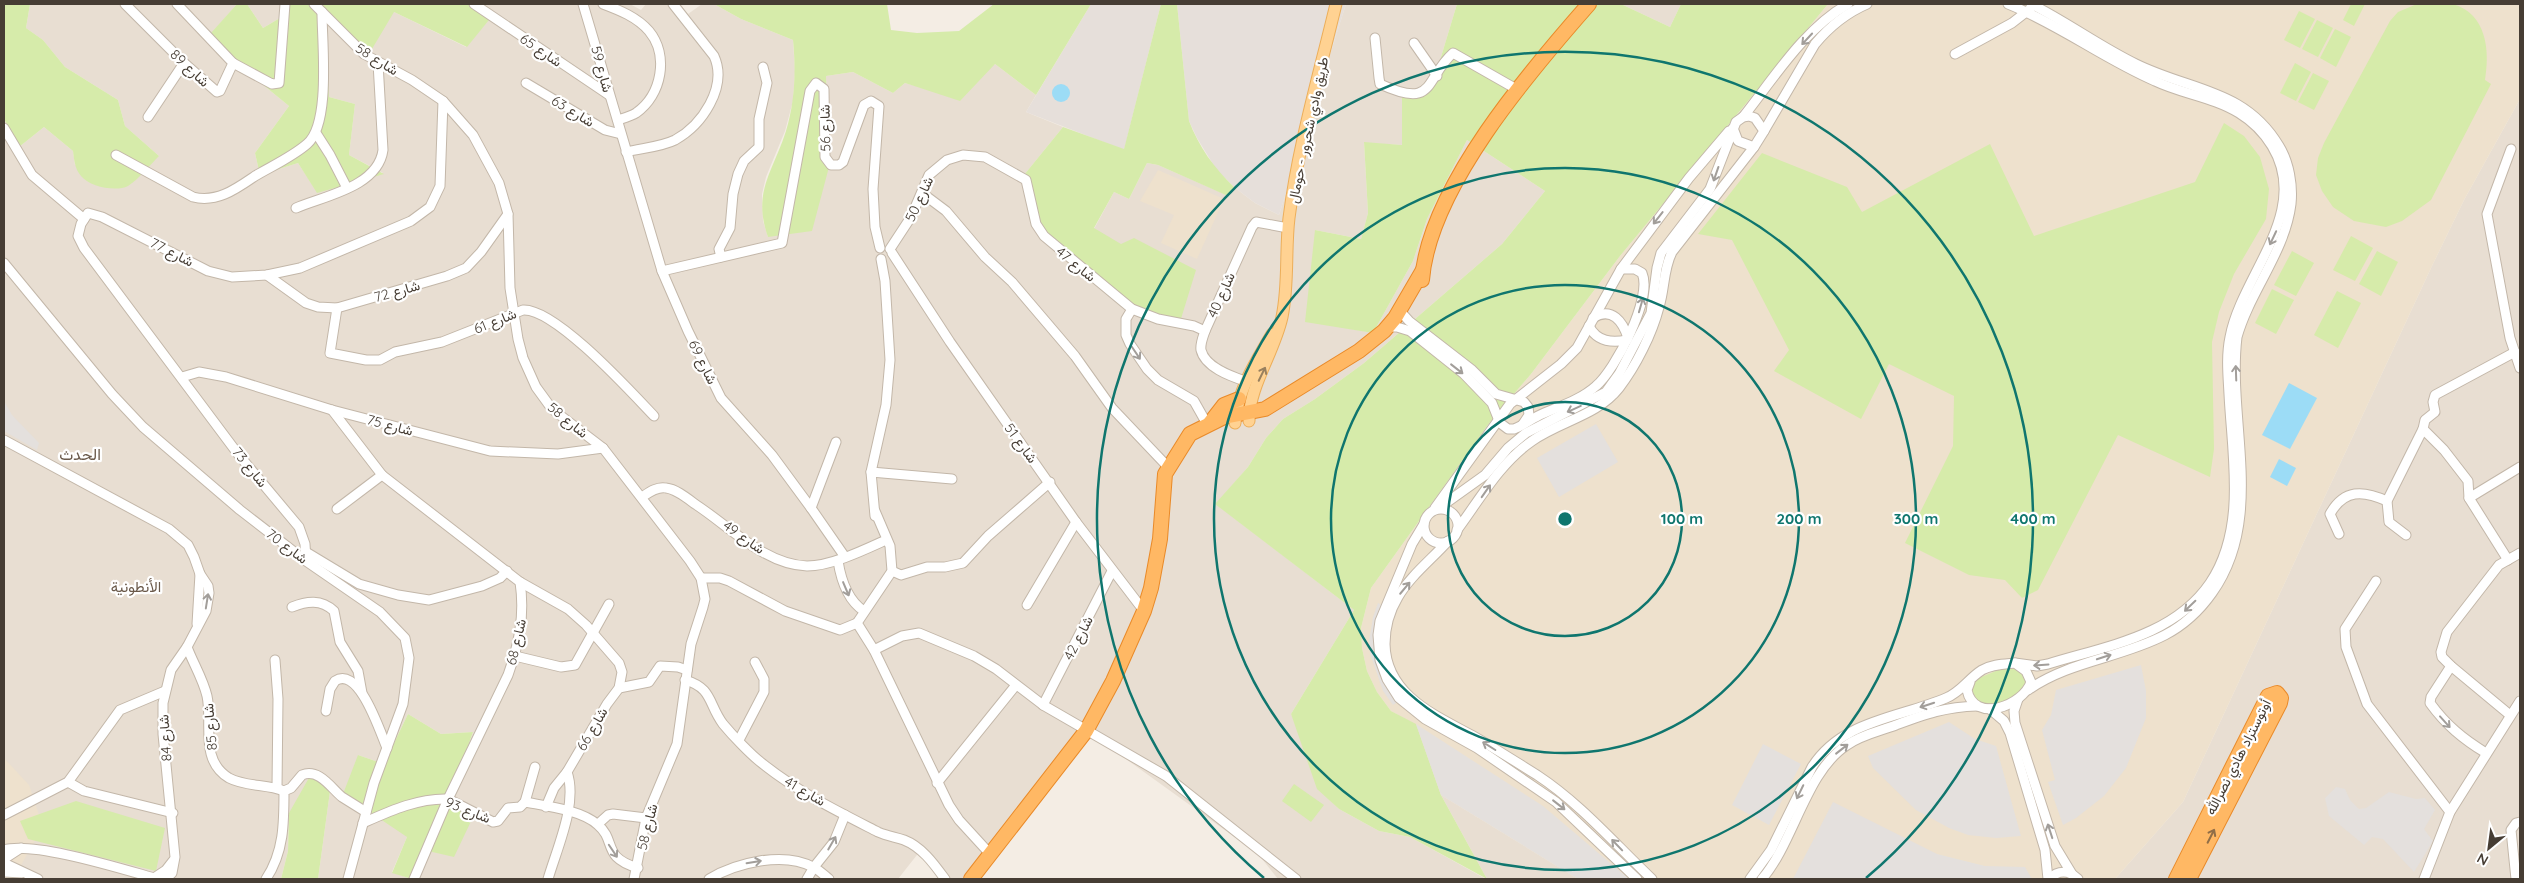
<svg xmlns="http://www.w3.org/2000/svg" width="2524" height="883" font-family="Quicksand,Vazirmatn,sans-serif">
  <rect width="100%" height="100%" fill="#f4ede4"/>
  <g fill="#e8ded2">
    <polygon points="30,4 237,4 212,33 235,62 289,106 255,153 260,175 298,163 317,192 383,173 349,155 355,104 329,97 325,22 394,12 466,47 477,4 630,4 641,10 646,4 680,4 688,14 702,4 714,4 741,19 793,40 795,71 793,101 785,131 766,177 762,194 763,221 768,237 829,167 826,76 853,72 893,93 905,83 930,90 995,64 1036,95 1026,112 1063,127 1024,175 1025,195 1121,245 1094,229 1114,192 1129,199 1147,163 1158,165 1229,196 1234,187 1255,203 1279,215 1346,4 1457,4 1431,90 1417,97 1402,94 1403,145 1364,143 1368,213 1361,239 1315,230 1347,328 1373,333 1413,261 1427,219 1467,140 1545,191 1502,244 1364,363 1315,399 1283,419 1266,438 1248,467 1216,504 1354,610 1291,714 1329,799 1339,809 1379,831 1410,837 1486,879 1278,879 1258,854 1087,731 975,879 946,879 924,846 898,879 412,879 448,803 473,732 441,734 408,714 384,764 358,755 407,837 392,872 411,879 318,879 331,784 289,813 288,851 281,879 4,879 4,119 19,147 44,127 73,151 75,165 159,156 125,126 118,100 65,67 43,40 26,28"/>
    <polygon points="247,4 286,4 285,15 263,28"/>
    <polygon points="1621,4 1681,4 1670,27"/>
    <polygon points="2520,99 2520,879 2115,879 2183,802 2431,268 2464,200"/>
    <polygon points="1441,795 1578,879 1487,879"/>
  </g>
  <g fill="#e6dfda">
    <polygon points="1091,4 1161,4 1124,150 1026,112"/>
    <polygon points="1177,4 1346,4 1279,215 1255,203 1234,187 1216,169 1197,138 1189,121"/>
  </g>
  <g fill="#eee1cd">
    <polygon points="1828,4 2520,4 2520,99 2464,200 2431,268 2183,802 2115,879 1578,879 1441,795 1416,725 1391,711 1377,692 1367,671 1362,648 1361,628 1371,588 1490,422 1531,374 1620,256"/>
    <polygon points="1158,170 1224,199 1197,259 1161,243 1174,215 1140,201"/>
    <polygon points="4,758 29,785 43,827 13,879 4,879"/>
  </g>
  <g fill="#d6ebaa">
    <path d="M4,4h26l-4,24 17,12 22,27 53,33 7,26 34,30c-9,9 -20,23 -31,30 -12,6 -38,1 -47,-10 -6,-7 -7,-16 -8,-25l-29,-24 -25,20 -15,-28z"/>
    <polygon points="237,4 247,4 263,28 285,15 286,4 477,4 493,15 467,47 394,12 369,54 346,35 325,22 329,97 355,104 349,155 384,174 317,193 298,163 260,175 255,153 289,106 235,62 211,33"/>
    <path d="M714,4h173l4,26 26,3 42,-2 35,-27h97l-55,91 -41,-31 -35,37 -55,-18 -12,10 -40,-21 -27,4 3,91 -17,64 -44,6c-16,-45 5,-65 18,-106 9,-30 10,-60 7,-91l-52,-21z"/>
    <path d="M1161,4h16l12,117c10,26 25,47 45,66l-6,9 -70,-31 -11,-2 -18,36 -15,-7 -20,36 27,16 13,-6 62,32 -16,52 -48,-9 -85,-80 -13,-14 -10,-44 39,-48 61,22z"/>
    <polygon points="1457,4 1621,4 1670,27 1681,4 1828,4 1620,256 1531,374 1490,422 1371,588 1361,628 1362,648 1367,671 1377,692 1391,711 1416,724 1441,795 1487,879 1410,837 1379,831 1339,809 1317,789 1291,714 1354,610 1215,504 1248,467 1266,438 1283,419 1315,399 1364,363 1502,244 1545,191 1467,140 1427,219 1413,261 1373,333 1305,322 1315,230 1361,239 1368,213 1364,142 1402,145 1402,93 1417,97 1431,90"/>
    <polygon points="2351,4 2365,4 2354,26 2343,20"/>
    <path d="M2417,4c11,0 25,-3 36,0 34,10 37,47 32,76l6,4 -60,116 -29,21 -16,6 -32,-6 -21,-14 -11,-16 -6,-16 2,-17 6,-15 66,-122 8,-9z"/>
    <polygon points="2299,11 2315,19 2300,48 2284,40"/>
    <polygon points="2317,20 2333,28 2318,57 2302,49"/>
    <polygon points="2335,29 2351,37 2336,67 2320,58"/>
    <polygon points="2295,63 2311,72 2296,101 2280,93"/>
    <polygon points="2313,73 2329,81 2314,110 2298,102"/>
    <polygon points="2224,123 2244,136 2260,157 2269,189 2266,219 2234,274 2219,312 2212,342 2214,449 2210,477 2118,435 2038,590 2022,598 2005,580 1969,575 1905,543 1953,446 1954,396 1889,364 1861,419 1774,371 1789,350 1732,240 1698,234 1762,153 1847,187 1862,212 1990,144 2034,236 2195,182"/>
    <polygon points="2351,236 2373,248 2355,281 2333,270"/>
    <polygon points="2292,251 2314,263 2296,296 2274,285"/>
    <polygon points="2377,251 2398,262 2381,296 2359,284"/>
    <polygon points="2272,289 2294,300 2276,334 2255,323"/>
    <polygon points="2337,291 2361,303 2338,348 2314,335"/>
    <path d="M2003,668c13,0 24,3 22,19 -16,14 -34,24 -53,11l-1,-12 8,-8z"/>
    <polygon points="408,714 441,734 473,732 448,802 474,815 454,857 428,851 412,879 392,873 407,837 343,794 358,755 384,764"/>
    <polygon points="310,776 331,784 318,879 281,879 288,851 289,813"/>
    <polygon points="1294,784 1324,805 1311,822 1282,801"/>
    <polygon points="76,801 165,828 156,871 28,839 20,821"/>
  </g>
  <g fill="#e4e0dd">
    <polygon points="4,401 12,415 39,443 37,450 4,431"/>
    <polygon points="1596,424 1618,462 1559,497 1537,458"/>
    <polygon points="1378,603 1383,606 1378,664 1385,686 1399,701 1393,705 1383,691 1370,653 1369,641 1373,617"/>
    <polygon points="2141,665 2146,691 2146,718 2126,768 2104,796 2076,818 2063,825 2048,782 2055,780 2042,730 2051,715 2056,690"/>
    <polygon points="1949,722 1975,739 1996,746 2021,836 1996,838 1968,835 1949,828 1916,810 1873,768 1868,756"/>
    <polygon points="1416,724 1543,806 1629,879 1578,879 1441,795"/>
    <polygon points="1763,744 1801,764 1769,825 1732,805"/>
    <polygon points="2336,787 2345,789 2350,800 2359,809 2366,808 2389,792 2416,799 2425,798 2435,810 2424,829 2433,841 2414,872 2383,839 2372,837 2364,845 2329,816 2325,798"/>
    <polygon points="1833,802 1937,854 1985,866 2025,867 2032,879 1793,879"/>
  </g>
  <g fill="#9cdcf6">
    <circle cx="1061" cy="93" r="9"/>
    <polygon points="2289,383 2317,398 2290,449 2262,435"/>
    <polygon points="2279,459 2296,468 2287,486 2270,477"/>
  </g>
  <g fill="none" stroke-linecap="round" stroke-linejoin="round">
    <defs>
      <g id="minor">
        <polyline points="125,4 184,63 217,92 220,91 233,63 177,4"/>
        <polyline points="314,4 364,54 412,80 443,101 473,135 499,183 508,214 510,288 518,339 523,358 536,387 552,409 603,448 690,561 701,578 705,599 703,607 691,644 677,744 646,818 634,879"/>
        <polyline points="474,4 609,95"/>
        <polyline points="583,4 662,271 688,331 721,398 772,455 811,508 845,557"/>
        <path d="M603,4c16,6 34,13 46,27 20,24 13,64 -13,82 -5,3 -12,5 -18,7"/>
        <path d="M2008,4c52,21 96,55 147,77 27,13 58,16 84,32 13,8 25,20 33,33 40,66 -30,128 -42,191 -4,19 -2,38 -1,57 3,62 18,134 -19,189 -36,53 -104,63 -162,81l-11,2 -22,-3"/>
        <path d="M1375,38l4,40 1,6c56,26 44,-5 73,-31l65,37"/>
        <polyline points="1414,43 1437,76"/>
        <polyline points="1955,54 2012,23 2030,9"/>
        <polyline points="233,63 272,84 279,83 285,4"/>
        <polyline points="526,83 605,130 621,134"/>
        <polyline points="148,117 184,63"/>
        <path d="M1743,117c31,-39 61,-88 105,-113"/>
        <polyline points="4,128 32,175 84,219"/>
        <path d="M1764,131l51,-87c15,-18 31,-31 52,-40"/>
        <polyline points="316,133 330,155 347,188"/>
        <polyline points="2511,149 2487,214 2510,338 2520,368"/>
        <path d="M626,152c16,-4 35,-5 49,-12 27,-15 53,-53 39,-84l-41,-52"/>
        <path d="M116,155l77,42c24,6 43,-8 62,-21 17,-10 37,-19 52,-32 24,-20 15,-101 15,-132"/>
        <polyline points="922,193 946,211 985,257 1012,282 1075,356 1112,408 1168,467"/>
        <path d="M296,208c28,-12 82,-21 87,-58l-5,-87"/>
        <polyline points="890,249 911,217 929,175 947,160 963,155 985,157 1026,180 1036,224 1044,236 1132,309 1158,319 1194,326 1205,331"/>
        <polyline points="892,253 950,342 1076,522 1144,611"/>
        <polyline points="721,257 719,249 730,228 733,194 738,174 744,161 759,147 759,119 767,83 763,67"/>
        <polyline points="4,263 112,394 143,427 240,510 306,561 380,612 405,638 409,658 403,704 374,783 348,879"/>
        <polyline points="662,271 782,243 810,91 816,83 824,89 825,157 831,165 839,165 843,162 864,105 871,101 879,106 873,189 875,227 880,248"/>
        <polyline points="267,275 306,303 318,307 337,308 447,276 466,268 481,252 508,214"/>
        <path d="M337,308l-7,45 36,7h14l15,-8 47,-10 81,-32c32,-2 108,82 131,106"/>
        <polyline points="1132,309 1126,319 1126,335 1130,344 1147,369 1158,380 1194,401 1207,424"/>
        <polyline points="1400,311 1409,321 1471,369 1496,394 1524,402 1528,407 1529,415 1523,424"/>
        <path d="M1593,318c19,-12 30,4 35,20"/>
        <path d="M1589,326c8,16 23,17 38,14"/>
        <path d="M1388,327h9l13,4 54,43 28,29 8,20 8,6h6c8,-3 16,-9 24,-13 19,-9 41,-15 58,-30 19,-16 57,-88 46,-113l-7,-4h-14"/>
        <polyline points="182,377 199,372 226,377 332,410 490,451 558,454 603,448"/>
        <path d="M1245,381c-15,-5 -40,-14 -44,-31 -1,-6 2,-13 4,-19l47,-104 4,-5 32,6"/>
        <polyline points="332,410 382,475 520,582 568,609 586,625 619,663 622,672 619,688 607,704 567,772 554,788 546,807"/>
        <polyline points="2423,429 2425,420 2435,412 2433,402 2435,395 2515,352"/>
        <polyline points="4,440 169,529 188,545 194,557 200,574 208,586 209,593 206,611 187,647 171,670 163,703 163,734 175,857 172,873 165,879"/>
        <polyline points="871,472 952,479"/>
        <path d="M642,497c6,-4 15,-11 24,-9 10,1 21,10 29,16 34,22 70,61 112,62 24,0 57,-16 79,-26"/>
        <polyline points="2469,498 2520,467"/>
        <polyline points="811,508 836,442"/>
        <polyline points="1435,508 1510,404 1561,364 1577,348 1621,269 1689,178 1729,131"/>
        <polyline points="1439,508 1485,475 1508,448 1526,433 1606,392 1619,374 1651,313 1657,268 1661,253 1710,189 1736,122 1743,117 1749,116 1755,118 1764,131 1754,147 1738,141 1733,128"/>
        <circle cx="1441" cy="526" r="17"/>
        <polyline points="337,509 382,475"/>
        <polyline points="875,511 890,546 892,571 857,623 874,650 949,805 959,820 991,855"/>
        <polyline points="875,516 871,472 886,405 890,360 885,281 881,259"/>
        <polyline points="1424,524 1412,544 1380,621 1378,635 1380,660 1387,679 1399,698 1425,719 1477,748 1556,802 1637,879"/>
        <path d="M1457,530c23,-31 43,-67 75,-89 28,-20 65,-25 87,-53 17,-22 33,-54 40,-81 6,-19 4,-37 13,-55l82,-105"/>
        <path d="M2339,534l-9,-20c14,-25 33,-24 57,-13"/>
        <polyline points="2406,535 2389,522 2387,501 2423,429 2444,450 2468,481 2469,498 2508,560"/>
        <path d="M1448,541c-16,18 -38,35 -50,56 -9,15 -13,31 -13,47 1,52 52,72 90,93 21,12 41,25 62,38 44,29 77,68 115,104"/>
        <polyline points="306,552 359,584 398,595 429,600 482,586 500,578 507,571"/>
        <polyline points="306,561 305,544 299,527 238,454 84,248 78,236 81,224 88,213 102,217 208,271 232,277 267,275 300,268 411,221 430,207 440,186 443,101"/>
        <path d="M838,561c3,19 9,39 26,50"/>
        <polyline points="892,571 901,575 927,567 945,567 963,563 988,536 1050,482"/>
        <polyline points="701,578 720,578 729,581 785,611 840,630 857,623"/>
        <polyline points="2376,581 2345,629 2346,647 2367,704 2450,812"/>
        <polyline points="1027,605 1076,522"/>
        <path d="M292,607c15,-6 29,-8 42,4l6,31 18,29 4,22"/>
        <polyline points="197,624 200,574"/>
        <path d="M187,647c6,16 16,32 20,49 6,27 -8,64 22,82 17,9 38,6 55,13"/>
        <polyline points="874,650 902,636 919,633 974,656 996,669 1043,705 1166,776 1296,879"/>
        <polyline points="515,656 561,667 575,665 609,604"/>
        <polyline points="275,660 278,699 277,788"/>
        <path d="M2451,666l-20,31 -1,6c16,22 33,36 56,50"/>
        <path d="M685,680c28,8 23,24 38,44 10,12 28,31 40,40 35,28 76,48 115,68 9,4 17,5 26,8 18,7 30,24 41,39"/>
        <polyline points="619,688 649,682 660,666 678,667 687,670"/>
        <path d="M2028,690c41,-29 93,-32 137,-55 19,-10 35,-25 47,-42 54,-76 15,-171 25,-256 13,-46 48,-85 54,-133 2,-19 -2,-42 -12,-58 -34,-57 -88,-55 -143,-82 -37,-18 -69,-42 -105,-60"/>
        <polyline points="2018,699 2014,711 2015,723 2055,846 2072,874"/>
        <polyline points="1043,705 1112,571"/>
        <polyline points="1990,709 2004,721 2010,733 2045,850 2048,879"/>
        <path d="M326,711l4,-22 5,-8c24,-16 45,51 52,67"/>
        <polyline points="2510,715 2451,666 2442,657 2441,652 2447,632 2499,565 2520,553"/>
        <polyline points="739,740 764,692 764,679 755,662"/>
        <polyline points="68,782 84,791 173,813"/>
        <polyline points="937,783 1016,685"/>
        <polyline points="525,802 535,767"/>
        <polyline points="4,815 68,782 120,710 165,691"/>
        <path d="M363,823c27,-12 55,-25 85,-24l45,23 5,-1 10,-13 12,-1 5,-5c21,4 57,8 73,23 19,16 3,32 40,43"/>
        <polyline points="598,824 608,815 613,814 646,818"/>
        <path d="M4,850c30,-9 121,20 154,29"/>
        <polyline points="4,859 21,848"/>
        <polyline points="4,863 38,879"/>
        <polyline points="4,872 22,873"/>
        <polyline points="154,878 166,870 173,861"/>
        <path d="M266,879c18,-27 18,-56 18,-88l7,-3 11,-13c17,-7 29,13 40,22 8,5 16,10 24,15"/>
        <path d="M414,879l34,-80 60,-124c11,-31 17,-60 12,-93"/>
        <path d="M548,879c9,-31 30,-76 19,-107"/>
        <path d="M709,879c27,-16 74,-28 104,-12 6,3 11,8 16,12"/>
        <polyline points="807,879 814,867 834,842 845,815"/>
        <path d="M1750,879l21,-29 41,-83c30,-47 87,-49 134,-69 15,-6 22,-19 36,-28 10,-6 22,-6 33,-7l11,8 5,11c-8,24 -57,42 -64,8l3,-8"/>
        <path d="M1762,879c32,-37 44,-108 85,-134 14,-10 33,-14 49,-20 30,-11 49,-18 81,-19"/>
        <path d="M2049,879c9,-9 20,-9 29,0"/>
        <polyline points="2424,879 2450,812 2520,701"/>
        <polyline points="2516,879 2511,830 2516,823 2520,822"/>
      </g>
      <g id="major">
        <path d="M1249,421c0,-35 25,-68 33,-104 7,-33 3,-66 7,-99 9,-72 30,-143 47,-214"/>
        <path d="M1235,423c3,-34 20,-60 37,-89"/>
      </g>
      <g id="highway">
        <path d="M1422,280c7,-92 108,-209 167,-276"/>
        <polyline points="1210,423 1224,405 1239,399"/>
        <polyline points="971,879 1086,731 1113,681 1144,611 1151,588 1160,539 1165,474 1190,434 1224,417 1265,409 1359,351 1384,331 1395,318 1423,270"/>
        <polyline points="2176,879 2268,696 2277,693 2281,698 2280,703 2189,879"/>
      </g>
    </defs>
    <use href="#minor" stroke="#c3b7a9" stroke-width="11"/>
    <use href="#major" stroke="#ecae5a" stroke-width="13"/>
    <use href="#highway" stroke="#e98a29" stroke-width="16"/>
    <use href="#minor" stroke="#fff" stroke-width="9"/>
    <use href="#major" stroke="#ffd292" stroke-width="11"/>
    <use href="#highway" stroke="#ffb864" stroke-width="14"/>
  </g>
  <defs><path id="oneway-shaft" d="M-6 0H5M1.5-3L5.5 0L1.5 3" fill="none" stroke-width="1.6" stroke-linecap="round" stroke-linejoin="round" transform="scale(1.25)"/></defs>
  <g stroke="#a29e9a">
    <use href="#oneway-shaft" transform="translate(1807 39) rotate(133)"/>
    <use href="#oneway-shaft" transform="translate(1716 174) rotate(109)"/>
    <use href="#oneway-shaft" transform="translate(1658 218) rotate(128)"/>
    <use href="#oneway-shaft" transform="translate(2273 238) rotate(115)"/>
    <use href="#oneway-shaft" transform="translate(1641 305) rotate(-74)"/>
    <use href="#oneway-shaft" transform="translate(1136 353) rotate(56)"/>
    <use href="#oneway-shaft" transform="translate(1457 369) rotate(38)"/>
    <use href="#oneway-shaft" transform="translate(2236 373) rotate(-92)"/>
    <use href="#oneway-shaft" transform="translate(1574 409) rotate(156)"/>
    <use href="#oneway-shaft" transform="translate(1486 491) rotate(-55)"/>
    <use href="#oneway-shaft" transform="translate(1405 588) rotate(-50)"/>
    <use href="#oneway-shaft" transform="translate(846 589) rotate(67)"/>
    <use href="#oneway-shaft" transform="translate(207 601) rotate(-81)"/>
    <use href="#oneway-shaft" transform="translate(2190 606) rotate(136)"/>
    <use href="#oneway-shaft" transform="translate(2104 657) rotate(-18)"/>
    <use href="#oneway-shaft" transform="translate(2041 665) rotate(176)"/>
    <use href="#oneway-shaft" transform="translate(1927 705) rotate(162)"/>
    <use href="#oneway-shaft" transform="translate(2445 722) rotate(48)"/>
    <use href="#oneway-shaft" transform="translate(1489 746) rotate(-148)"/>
    <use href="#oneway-shaft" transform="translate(1842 749) rotate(-38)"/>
    <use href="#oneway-shaft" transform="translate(1800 792) rotate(116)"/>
    <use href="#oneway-shaft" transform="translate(1559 805) rotate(38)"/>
    <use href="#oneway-shaft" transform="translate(2050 831) rotate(-108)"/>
    <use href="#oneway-shaft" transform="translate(832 843) rotate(-60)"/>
    <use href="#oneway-shaft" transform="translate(1617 845) rotate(-134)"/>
    <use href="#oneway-shaft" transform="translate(613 851) rotate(56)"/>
    <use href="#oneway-shaft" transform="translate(754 862) rotate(-9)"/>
  </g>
  <use stroke="#99805e" href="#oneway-shaft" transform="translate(1262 374) rotate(-64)"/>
  <use stroke="#906e47" href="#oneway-shaft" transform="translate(2211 836) rotate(-63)"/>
  <g fill="none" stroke="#0f766e" stroke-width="2.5">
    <circle cx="1565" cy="519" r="117"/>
    <circle cx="1565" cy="519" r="234"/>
    <circle cx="1565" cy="519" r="351"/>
    <path d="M1264 878A468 468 0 1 1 1866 878"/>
  </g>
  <g text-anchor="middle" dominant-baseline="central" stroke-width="4.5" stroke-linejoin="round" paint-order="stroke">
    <g font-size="14" fill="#463d34" stroke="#fff">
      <text transform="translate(541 50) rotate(34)">شارع 65</text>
      <text transform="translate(377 59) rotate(32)">شارع 58</text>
      <text transform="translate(190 68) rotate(43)">شارع 89</text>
      <text transform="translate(602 69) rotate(75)">شارع 59</text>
      <text transform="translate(573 111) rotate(31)">شارع 63</text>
      <text transform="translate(825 128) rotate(-91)">شارع 56</text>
      <text transform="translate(1308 130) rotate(-78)">طريق وادي شحرور - حومال</text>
      <text transform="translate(919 199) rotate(-65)">شارع 50</text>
      <text transform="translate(172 252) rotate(27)">شارع 77</text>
      <text transform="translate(1076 264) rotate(39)">شارع 47</text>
      <text transform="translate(397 291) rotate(-16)">شارع 72</text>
      <text transform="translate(1221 295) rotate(-66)">شارع 40</text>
      <text transform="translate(495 321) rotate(-22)">شارع 61</text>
      <text transform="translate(703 362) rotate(64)">شارع 69</text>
      <text transform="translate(568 420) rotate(39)">شارع 58</text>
      <text transform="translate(390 425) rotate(15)">شارع 75</text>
      <text transform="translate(1021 443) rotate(54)">شارع 51</text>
      <text transform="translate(250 467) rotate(51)">شارع 73</text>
      <text transform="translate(744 537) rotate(35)">شارع 49</text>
      <text transform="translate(287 546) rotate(37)">شارع 70</text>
      <text transform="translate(1078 638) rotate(-63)">شارع 42</text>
      <text transform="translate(516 642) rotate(-77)">شارع 68</text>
      <text transform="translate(210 727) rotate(-95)">شارع 85</text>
      <text transform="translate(592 729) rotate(-60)">شارع 66</text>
      <text transform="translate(165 738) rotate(-94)">شارع 84</text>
      <text transform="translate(2238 757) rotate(-63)">أوتوستراد هادي نصرالله</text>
      <text transform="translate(805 791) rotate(30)">شارع 41</text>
      <text transform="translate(468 810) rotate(22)">شارع 93</text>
      <text transform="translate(647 827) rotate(-76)">شارع 58</text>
    </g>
    <g font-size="15" fill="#6a594a" stroke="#fff">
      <text x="136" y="586">الأنطونية</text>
    </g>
    <g font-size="16" fill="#6a594a" stroke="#fff">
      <text x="80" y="454">الحدث</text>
    </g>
  </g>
  <circle cx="1565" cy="519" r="8" fill="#0f766e" stroke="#fff" stroke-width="2.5"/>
  <g font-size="15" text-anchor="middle" font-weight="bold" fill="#0f766e" stroke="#fff" stroke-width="4.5" stroke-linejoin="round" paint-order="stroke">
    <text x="1682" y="524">100 m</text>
    <text x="1799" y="524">200 m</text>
    <text x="1916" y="524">300 m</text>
    <text x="2033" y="524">400 m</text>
  </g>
  <rect width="2524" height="883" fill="none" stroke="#463d34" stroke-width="10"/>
  <g transform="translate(2489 848) rotate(209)" stroke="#ffffff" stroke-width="4" paint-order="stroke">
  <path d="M0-4L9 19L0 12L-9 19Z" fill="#463d34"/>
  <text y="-8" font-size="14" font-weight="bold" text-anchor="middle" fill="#463d34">N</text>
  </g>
</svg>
